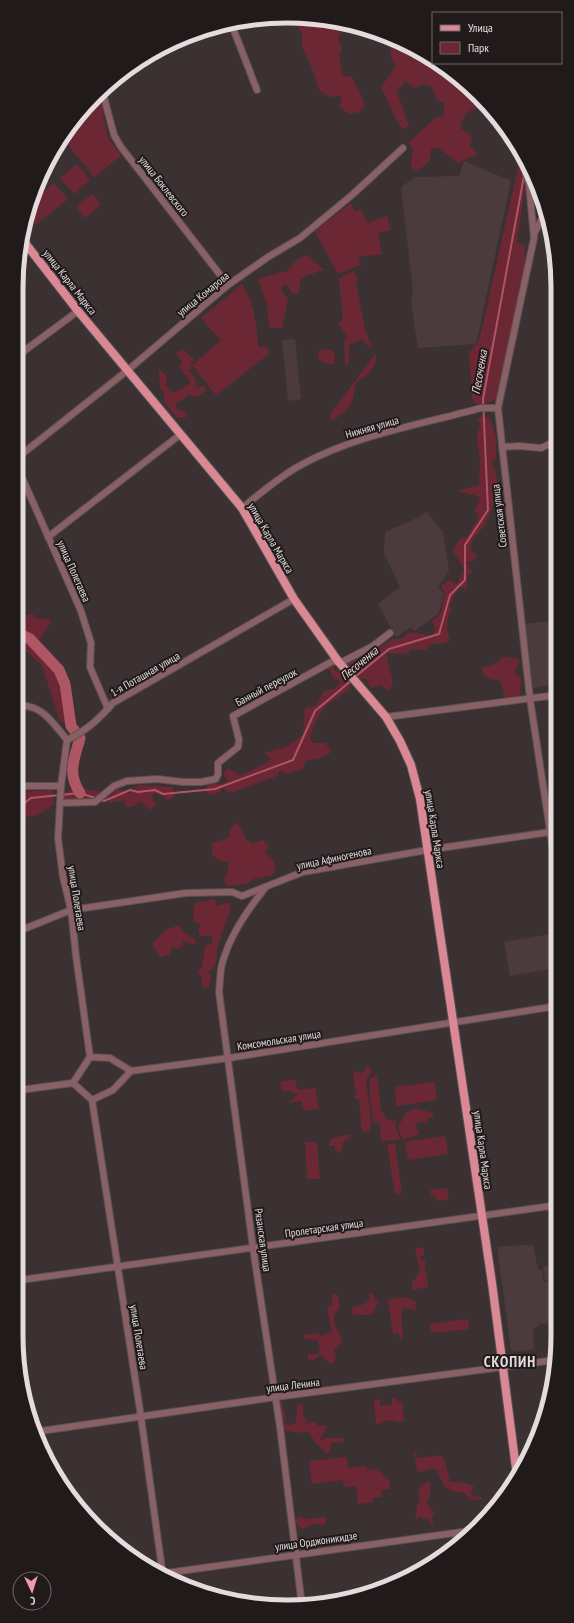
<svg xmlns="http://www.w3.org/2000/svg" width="574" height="1623" font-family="'PT Sans Narrow',sans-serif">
  <rect width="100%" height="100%" fill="#3c3132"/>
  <g fill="#4c3b3d">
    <polygon points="464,161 511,181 476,344 418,348 411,303 413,291 401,187 415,177 459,176"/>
    <polygon points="295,339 301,399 288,401 282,340"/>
    <polygon points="426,512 443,532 449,571 438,587 444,594 438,614 414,631 411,627 396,637 378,604 400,587 384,553 385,532 421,516"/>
    <polygon points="556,620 557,684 533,688 525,624"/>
    <polygon points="557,933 557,968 510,976 504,942"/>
    <polygon points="522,1245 533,1245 538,1270 542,1270 544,1282 558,1281 558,1322 540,1324 533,1330 534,1349 514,1352 511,1349 497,1247"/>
    <polygon points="558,1264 558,1279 545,1281 543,1267"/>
  </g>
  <g fill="#6b2834">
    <path d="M296,17l46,6 -1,10 -3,4 4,12 -3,7 4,20 9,1c4,10 10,18 13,29l-6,6 -10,2 -10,-8 3,-9 -3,-1 -9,1 -11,-7 -5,-17 -12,-27v-14l-8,-9z"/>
    <path d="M398,42l5,2 8,15 6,-5v-4l16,11v2h3l48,39 -2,4c-13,4 -21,9 -21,23l11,8 -2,9 8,8 -20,9 -19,-15 -8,1 -1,11 -13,12 -6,-6 2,-17 -5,-6 29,-26h7v-14l-7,-3 -6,-14 -7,-2 -9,4 -10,-7 -8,11 12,34 -6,3 -5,-6 -17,-36 15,-21 -6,-11 2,-10z"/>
    <polygon points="99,93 108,138 121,156 94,177 62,138 72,122"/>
    <polygon points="521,154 531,170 526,179 517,242 525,246 525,262 498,397 488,403 476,404 472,397 469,353 477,344 481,333"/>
    <polygon points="77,164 90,180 74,194 60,178"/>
    <polygon points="54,183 68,199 35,225 27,214 35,192 38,196"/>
    <polygon points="92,194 101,205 85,218 76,207"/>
    <polygon points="351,203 355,212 361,209 368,223 387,216 391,230 378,233 382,254 358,257 361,265 338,274 315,231"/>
    <polygon points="306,255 324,270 305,276 300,280 299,295 290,292 289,286 284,285 281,289 288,300 282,328 269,328 267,305 258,279 287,271 296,261"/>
    <polygon points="353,271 359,280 356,282 365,330 372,347 368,347 363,339 349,344 349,363 345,365 344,343 347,336 338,324 343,319 339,279"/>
    <path d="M242,284c12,19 15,40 16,63h10l1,7 -53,41 -24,-30 29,-24 -20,-23z"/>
    <polygon points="182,349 195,360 190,364 192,369 188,370 196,379 196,387 205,386 206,391 196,397 188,395 175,405 177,409 185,411 187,417 177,418 164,401 164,393 160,388 159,368 167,377 166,386 174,393 191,383 179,366 183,362 176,353"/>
    <polygon points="329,349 335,353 334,364 326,364 319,359 318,351"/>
    <path d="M376,353c1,14 -8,23 -20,29 -4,24 -4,25 -24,39l-3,-5z"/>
    <path d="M483,416l7,2 6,20v20l-5,5c12,18 5,40 -5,59 -6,12 -14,13 -16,29l7,3 -3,7 -8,1 6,10 -5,4v13l-8,-2 -10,19 2,4c-6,11 -4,19 -1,31l-10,3 -4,-1 -7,2 -3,5 -15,-1 -4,5 -21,-1 7,31 -6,7 -6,-7 -9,4 -4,-4 -1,-5 -8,-1 -10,-14 1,-3 5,-1 2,3 35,-24h9l9,-7 21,4 5,-6 -4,-9 9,-8 4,-20 -4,-7 8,-6 8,4 7,-15 -11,-18 7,-13 7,-1 12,-20 -4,-7 5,-12 -5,-3 -18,-4 22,-6 1,-25 -3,-22 3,-14 -3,-6z"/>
    <polygon points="33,614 35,618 52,620 39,640 62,668 73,701 75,720 65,724 60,721 42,665 30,654 18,647 18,617"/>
    <polygon points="504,657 518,658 519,664 516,666 515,673 521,678 520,697 504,699 503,689 499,679 492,680 483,675 482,668 496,663"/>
    <path d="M330,659l4,5v6l5,2 12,15c-7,7 -15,11 -23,17 -9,8 -15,22 -18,34l2,5h13l7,9 -15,7 -10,1 -5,9 -14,5 -9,-3 -2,5 -46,17 -10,-6v5l-11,3 -5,-3 3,-8h13l7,-3 -5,-8 5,-5 13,8 31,-17 -9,-6 23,-6 17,-12 2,-27 11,-2 8,-15 11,-2 5,-7 -2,-3h-4l-4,-8 -4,-3 1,-8z"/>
    <polygon points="81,736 84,737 78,758 68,763 74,741"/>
    <polygon points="70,767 76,767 76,780 83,789 102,792 96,805 89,806 81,799 64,800 64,793 74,790 70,785"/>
    <polygon points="138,785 173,787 175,797 167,800 164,796 154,793 152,797 156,804 150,810 139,801 133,807 126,807 124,800 110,803 110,796 117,789 130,794"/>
    <path d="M52,790l2,14c-10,8 -19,14 -32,12l-4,3v-27z"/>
    <polygon points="238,823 247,840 253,844 262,840 269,845 265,852 273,860 276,867 273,875 253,879 248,884 227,886 224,879 228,870 229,862 219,861 212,854 211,843 229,838 231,826"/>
    <path d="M215,899l1,7 14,-4 1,4c-4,14 -9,27 -13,40 -3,9 2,20 -10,26l3,5 -2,10 -6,1 -2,-11 -4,-7 5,-3 3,-21 6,-2 2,-4 -1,-4h-12l-2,-7 3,-4 -7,-4 -1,-8 2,-10z"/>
    <polygon points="180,925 181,930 195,939 196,944 187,943 183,940 183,946 177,949 172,947 170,954 161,957 152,944 165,930"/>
    <polygon points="368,1066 372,1071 366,1080 371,1120 370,1130 362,1133 359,1100 354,1097 354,1095 357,1094 354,1084 354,1071 362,1073"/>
    <polygon points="377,1074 381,1110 388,1120 397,1121 395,1125 400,1140 381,1141 380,1123 374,1123 370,1102 370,1079"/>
    <polygon points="295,1080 298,1090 315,1088 319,1108 304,1111 301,1101 288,1103 297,1095 293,1091 282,1091 280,1081"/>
    <polygon points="435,1082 437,1100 396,1106 395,1087"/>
    <polygon points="415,1108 433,1113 433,1116 427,1119 428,1122 426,1124 423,1121 417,1123 416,1127 419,1134 403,1140 398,1127 406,1113"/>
    <polygon points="350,1134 351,1138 344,1141 340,1153 335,1150 335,1146 329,1146 330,1139"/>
    <polygon points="445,1136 448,1154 408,1160 405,1142"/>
    <polygon points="305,1142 317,1142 320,1179 307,1179"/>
    <polygon points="395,1144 402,1193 395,1194 387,1145"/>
    <polygon points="447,1188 449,1200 437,1201 435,1195 431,1195 430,1190"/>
    <polygon points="419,1247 424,1248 424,1255 420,1257 422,1260 425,1260 425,1271 427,1273 428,1287 412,1290 412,1283 420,1271 415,1249"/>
    <polygon points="369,1293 373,1294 374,1301 377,1299 379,1302 371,1315 353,1315 352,1307 362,1305 370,1301"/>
    <polygon points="332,1294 335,1294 338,1297 340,1308 334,1314 334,1325 339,1332 342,1342 334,1350 336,1360 331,1364 321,1355 314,1360 308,1360 308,1354 318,1354 320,1347 317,1340 304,1339 304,1335 319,1333 321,1337 325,1334 332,1332 327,1308 332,1305"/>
    <polygon points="403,1297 415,1301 416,1310 405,1308 401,1310 403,1338 401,1341 398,1333 393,1334 388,1300"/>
    <polygon points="468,1319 469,1329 431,1333 430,1324"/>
    <polygon points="392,1398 397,1398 398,1402 402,1401 404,1421 395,1422 395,1420 383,1421 383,1423 376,1424 374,1400 380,1399 380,1406 392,1405"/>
    <polygon points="282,1403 286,1419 283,1423 290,1425 296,1423 297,1405 302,1404 304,1418 307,1419 306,1424 316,1421 318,1426 327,1426 320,1440 327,1438 343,1438 343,1442 331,1443 330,1451 327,1454 316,1443 308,1431 301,1433 283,1430 279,1404"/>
    <polygon points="415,1450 417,1458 440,1455 445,1461 450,1482 460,1482 474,1486 470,1493 473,1496 481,1497 482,1499 471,1500 464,1493 452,1491 444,1486 437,1470 431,1468 421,1472 417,1471 414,1452"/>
    <polygon points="347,1457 348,1468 367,1466 367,1471 377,1469 389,1480 390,1489 381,1490 382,1497 373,1498 374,1502 358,1504 356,1486 344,1487 343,1480 312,1484 309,1461"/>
    <path d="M430,1481v15l-4,6 8,10 -2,6 1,7 -2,1 -2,-8 -6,1 -2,-3 -6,3c2,-7 1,-13 5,-19l-2,-4 2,-10z"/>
    <polygon points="300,1516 304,1519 325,1517 326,1523 323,1525 314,1524 303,1529 295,1523 296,1518"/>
  </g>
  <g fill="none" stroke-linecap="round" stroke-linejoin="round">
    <g stroke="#af5664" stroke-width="2">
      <polyline points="355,677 389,649 439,634 450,595 465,580 465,545 488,510 483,399 524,176"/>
      <polyline points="18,808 31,798 80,793 104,801 130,790 138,792 155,790 163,794 215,789 293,760 315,711 352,680"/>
    </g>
    <path stroke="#af5664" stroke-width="11" d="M18,633l12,6 29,31 6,14 6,42 9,12c-6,22 -13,35 0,55"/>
    <defs>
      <g id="minor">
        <polyline points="231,23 257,90"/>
        <polyline points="102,90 114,135 121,147 228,285"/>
        <polyline points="521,154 529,184 534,238 498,408 530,699 557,877"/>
        <polyline points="534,234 544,214"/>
        <polyline points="21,251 27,245"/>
        <polyline points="16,357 78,311"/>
        <polyline points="502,447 519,446 541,448 556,441"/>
        <polyline points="17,458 128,370 228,285 268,257 300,238 352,195 403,148"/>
        <polyline points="17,466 81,611 91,643 90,667 108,709"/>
        <path d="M242,508c19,-15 38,-32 59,-43 54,-30 122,-41 180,-57h17"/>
        <polyline points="48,537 181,434"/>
        <path d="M18,706c23,-3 36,18 49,34 19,-9 32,-21 46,-37l181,-104"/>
        <polyline points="386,717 557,695"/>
        <polyline points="67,740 61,786 58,838 63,877 71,910 76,956 90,1057"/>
        <polyline points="18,786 61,786"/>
        <polyline points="60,803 95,802 114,786 127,781 157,779 183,782 201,782 216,779 218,774 218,763 238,747 239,740 233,716 333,661 340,663 373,646 390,633"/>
        <path d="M265,888c-18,23 -35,47 -43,76 -2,9 -2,19 -3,28l34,256 27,179 22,179"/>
        <polyline points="19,931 71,910 186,893 232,892 242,896 303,872 427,850 557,831"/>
        <polyline points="90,1057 110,1058 131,1071 229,1058 557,1006"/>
        <polyline points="73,1083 92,1100"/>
        <polyline points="20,1090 73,1083 90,1057"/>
        <polyline points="92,1100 141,1417 163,1576"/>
        <polyline points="92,1100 113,1090 131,1071"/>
        <polyline points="21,1280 558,1205"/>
        <polyline points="34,1432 276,1397 555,1360"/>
        <polyline points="159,1574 476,1530"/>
      </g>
      <polyline id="major" points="22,239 78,311 242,508 294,599 338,661 386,717 400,741 411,765 420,799 492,1283 517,1476"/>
    </defs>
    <use href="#minor" stroke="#5a5051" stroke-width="8"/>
    <use href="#major" stroke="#5a5051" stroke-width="10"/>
    <use href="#minor" stroke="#886065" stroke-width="6"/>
    <use href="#major" stroke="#da8994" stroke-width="8"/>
  </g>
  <g text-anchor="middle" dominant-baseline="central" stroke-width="4" stroke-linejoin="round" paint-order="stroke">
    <g font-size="11" fill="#e3dbdc" stroke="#201a1b">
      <text transform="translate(164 186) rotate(52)">улица Боклевского</text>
      <text transform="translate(70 282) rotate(52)">улица Карла Маркса</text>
      <text transform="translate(203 294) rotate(-39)">улица Комарова</text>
      <text transform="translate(372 427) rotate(-16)">Нижняя улица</text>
      <text transform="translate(499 516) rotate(-97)">Советская улица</text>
      <text transform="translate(271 538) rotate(60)">улица Карла Маркса</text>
      <text transform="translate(74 571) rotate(66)">улица Полетаева</text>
      <text transform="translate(145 674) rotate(-30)">1-я Поташная улица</text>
      <text transform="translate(266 687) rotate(-28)">Банный переулок</text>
      <text transform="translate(435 829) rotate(81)">улица Карла Маркса</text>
      <text transform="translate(334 858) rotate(-12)">улица Афиногенова</text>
      <text transform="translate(77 898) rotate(81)">улица Полетаева</text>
      <text transform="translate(279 1040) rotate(-9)">Комсомольская улица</text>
      <text transform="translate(483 1150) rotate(82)">улица Карла Маркса</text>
      <text transform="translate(324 1228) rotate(-8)">Пролетарская улица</text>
      <text transform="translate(263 1240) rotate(82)">Рязанская улица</text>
      <text transform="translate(139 1337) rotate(81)">улица Полетаева</text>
      <text transform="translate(293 1385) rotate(-7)">улица Ленина</text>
      <text transform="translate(316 1541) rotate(-8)">улица Орджоникидзе</text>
    </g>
    <g font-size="12" font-style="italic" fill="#f0d6d8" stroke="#201a1b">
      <text transform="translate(479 372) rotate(-80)">Песоченка</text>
      <text transform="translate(359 663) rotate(-40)">Песоченка</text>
    </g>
    <g font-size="15" font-weight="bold" letter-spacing="1" fill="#e3dbdc" stroke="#201a1b">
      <text x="510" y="1361">СКОПИН</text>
    </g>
  </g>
  <path d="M0 0H574V1623H0ZM287 23H287A264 264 0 0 1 551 287V1336A264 264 0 0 1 287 1600H287A264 264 0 0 1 23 1336V287A264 264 0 0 1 287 23Z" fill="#201a1b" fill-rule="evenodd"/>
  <path fill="none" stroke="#e3dbdc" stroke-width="5" d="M287 23H287A264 264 0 0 1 551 287V1336A264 264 0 0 1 287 1600H287A264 264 0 0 1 23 1336V287A264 264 0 0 1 287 23Z"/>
  <rect x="432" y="12" width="130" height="52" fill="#201a1b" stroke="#6e6768"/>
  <rect x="440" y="25" width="20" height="6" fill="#da8994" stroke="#6e6768"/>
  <text x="468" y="32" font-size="12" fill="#e3dbdc">Улица</text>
  <rect x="440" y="42" width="20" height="12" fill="#6b2834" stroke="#6e6768"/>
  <text x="468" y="52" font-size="12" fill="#e3dbdc">Парк</text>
  <g transform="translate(32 1591) rotate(176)"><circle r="19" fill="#201a1b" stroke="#6e6768"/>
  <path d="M0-3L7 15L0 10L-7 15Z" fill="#f49aa6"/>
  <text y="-6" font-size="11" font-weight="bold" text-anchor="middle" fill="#e3dbdc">С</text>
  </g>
</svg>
